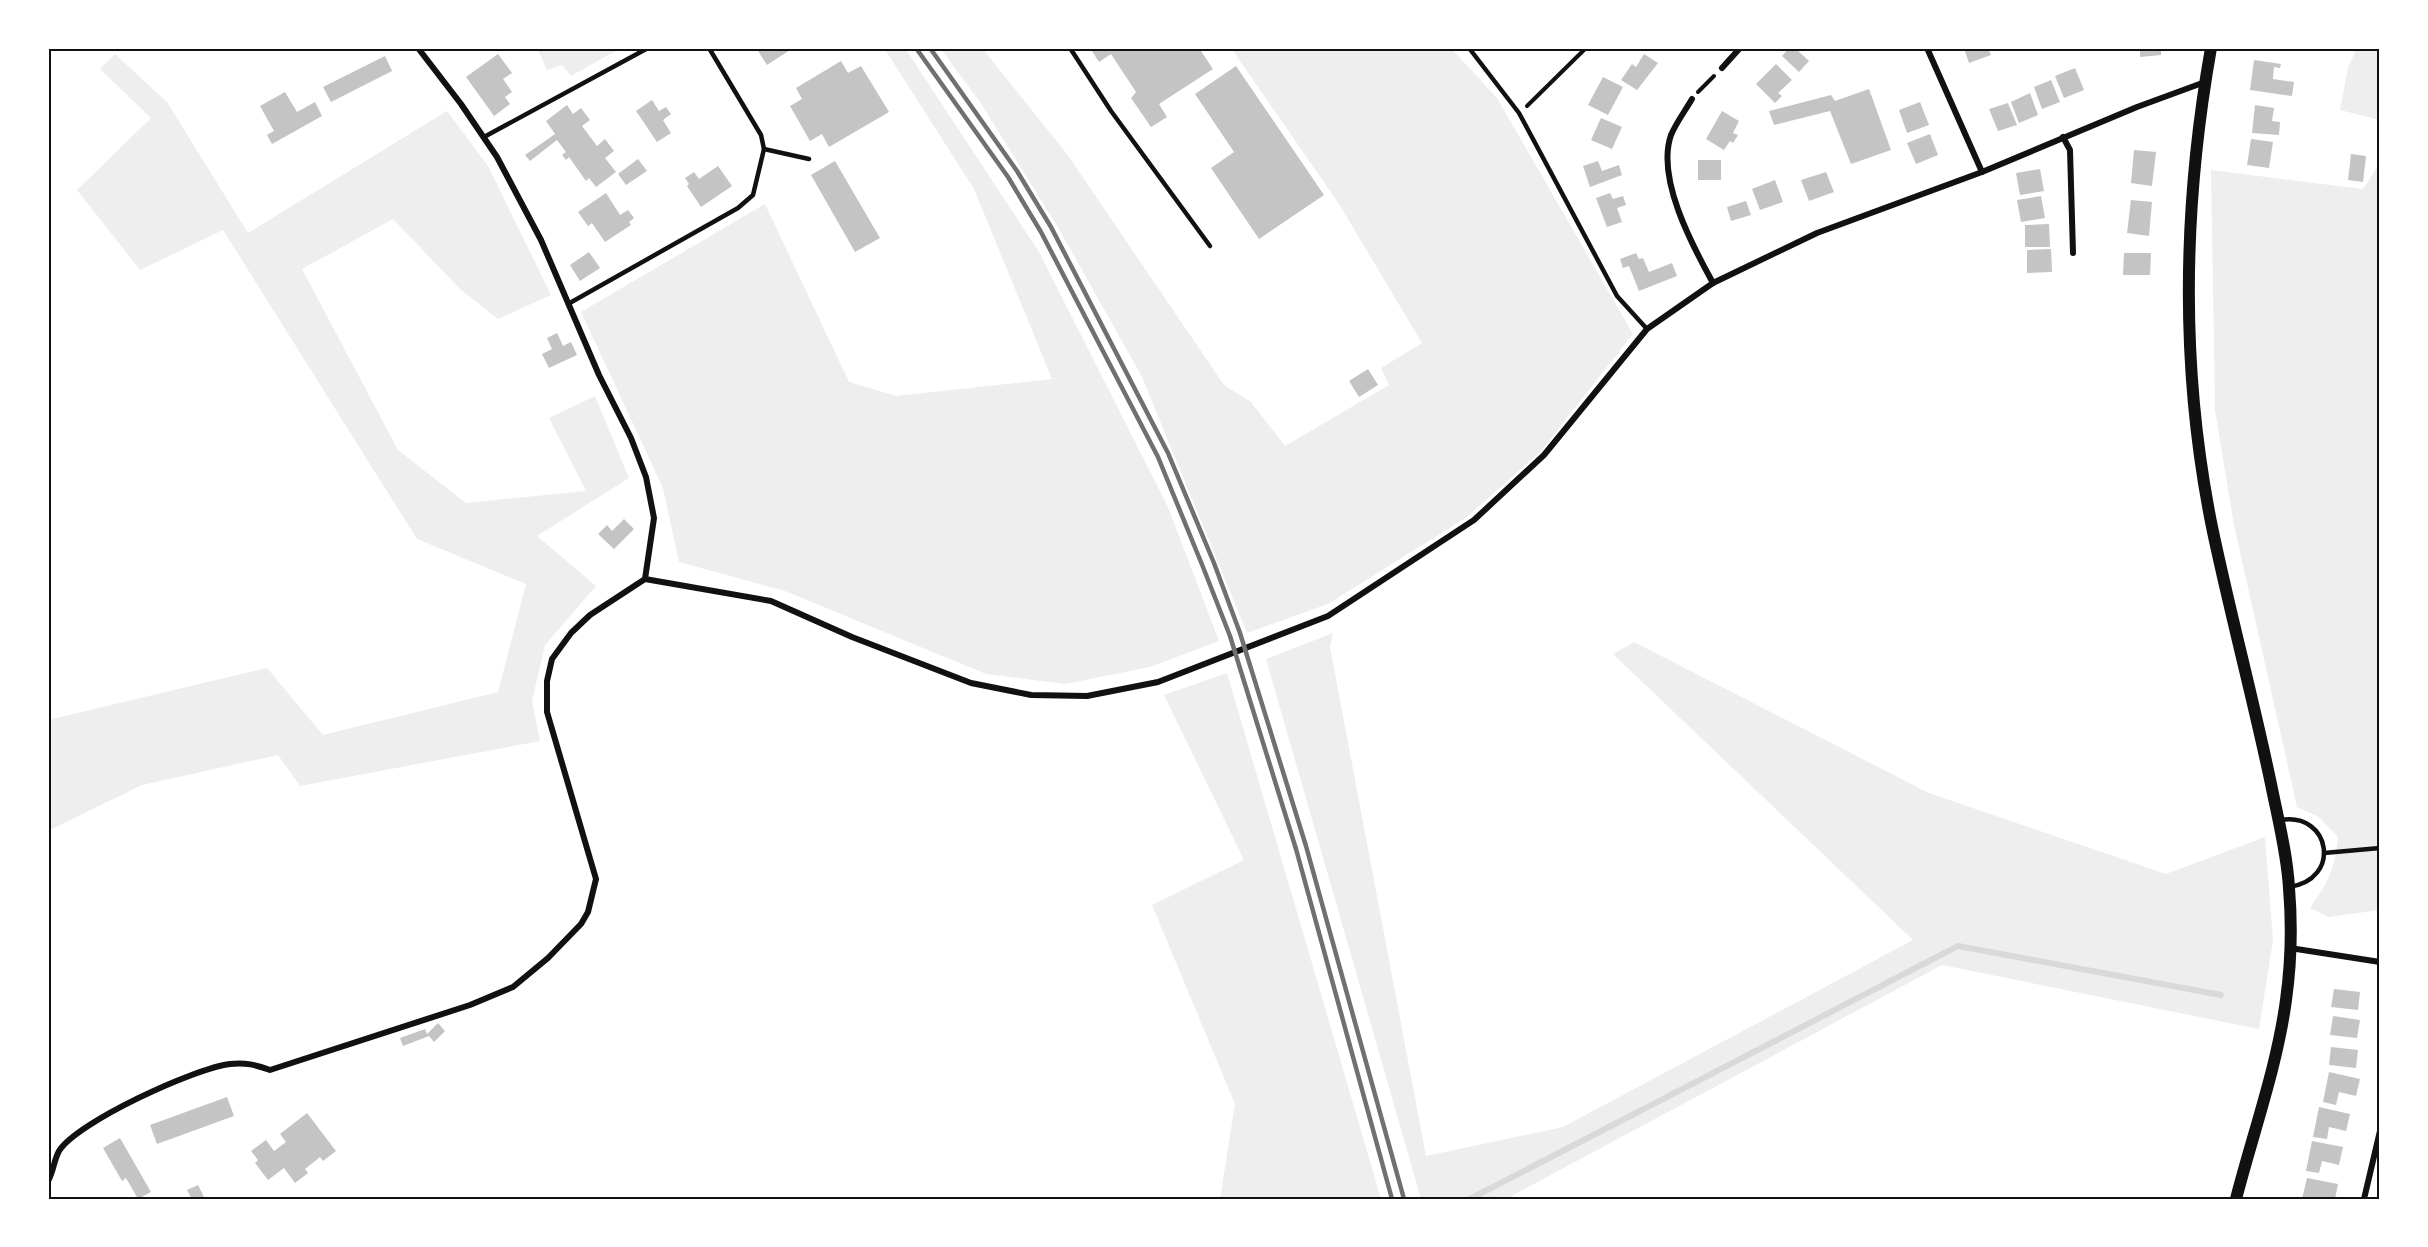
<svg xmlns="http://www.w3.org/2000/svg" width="2428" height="1247" font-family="Rubik,sans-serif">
  <rect width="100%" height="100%" fill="#fff"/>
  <g fill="#eee">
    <polygon points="537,48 621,48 571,76 562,65 547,70"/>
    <polygon points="884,48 905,48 1039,252 1168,507 1219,641 1150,667 1065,684 986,674 785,591 679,562 663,488 581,312 765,204 849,382 896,396 1052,379 974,189"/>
    <polygon points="940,48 982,48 1067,154 1224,385 1251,402 1285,446 1389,385 1381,368 1422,343 1339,204 1231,48 1451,48 1497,98 1633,334 1541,451 1467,517 1328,604 1247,633 1142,377 1059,229 980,102"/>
    <polygon points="2357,48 2380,48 2380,120 2340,110 2348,68"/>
    <polygon points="115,54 167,102 248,233 447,111 488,166 551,295 498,319 460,289 393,219 302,269 398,450 466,503 586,491 549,418 595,396 629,478 537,536 596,586 545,645 532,701 540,741 300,786 278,755 142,785 48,831 48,720 267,668 323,735 498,692 526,584 417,539 223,230 140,270 77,190 151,118 100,69"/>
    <path d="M2380,163v747l-51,7 -19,-9c18,-26 25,-39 28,-71l-19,-20 -22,-10 -63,-282 -19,-115 -4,-240 152,19z"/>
    <polygon points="1333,633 1330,647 1426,1156 1563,1127 1913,940 1613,654 1634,642 1929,793 2166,874 2265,837 2273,940 2259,1029 1942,965 1506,1199 1421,1199 1266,659"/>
    <polygon points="1227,673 1381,1199 1220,1199 1235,1104 1152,905 1244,860 1164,695"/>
  </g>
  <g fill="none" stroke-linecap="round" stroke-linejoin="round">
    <polyline stroke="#d9d9d9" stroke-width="6" points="1470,1199 1958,946 2221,995"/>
  </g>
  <g fill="#c4c4c4">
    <polygon points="756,48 793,48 767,65"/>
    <polygon points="1090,48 1199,48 1213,69 1159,104 1167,117 1151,127 1131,98 1136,92 1111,54 1099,62"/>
    <polygon points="1789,48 1795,48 1809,61 1799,72 1782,56"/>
    <polygon points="1964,48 1988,48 1991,55 1969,63"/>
    <polygon points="2140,48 2161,48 2161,55 2140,57"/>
    <polygon points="498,54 512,73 503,79 512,92 505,97 510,104 494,116 466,77"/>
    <polygon points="1644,54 1658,63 1637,90 1621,80 1632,64 1636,67"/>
    <polygon points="385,56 392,71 331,102 323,87"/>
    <polygon points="2254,60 2281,64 2280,68 2274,67 2273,79 2294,82 2292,96 2250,90"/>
    <polygon points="841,61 848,73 861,66 889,112 829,147 822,134 810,141 790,106 802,99 796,88"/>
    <polygon points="1776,64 1792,80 1778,93 1782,96 1775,103 1756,84"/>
    <polygon points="1236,66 1324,195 1259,239 1211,168 1234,152 1195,94"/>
    <polygon points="2075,68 2084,90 2064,98 2055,76"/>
    <polygon points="1603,77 1623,87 1608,115 1588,105"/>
    <polygon points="2051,80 2060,102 2042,109 2034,87"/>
    <polygon points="1869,89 1891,150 1851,164 1830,111 1774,125 1769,111 1831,95 1835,101"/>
    <polygon points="285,92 297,112 315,102 322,116 272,144 267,135 274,131 260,106"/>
    <polygon points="2030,93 2038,115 2019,123 2011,102"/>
    <polygon points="652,100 659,111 666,107 671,114 663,120 671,133 657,142 636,111"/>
    <polygon points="1920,102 1929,125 1907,133 1899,110"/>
    <polygon points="2008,103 2017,125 1998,131 1989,109"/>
    <polygon points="567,105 573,114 581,108 590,120 582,126 597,146 605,139 614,151 605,158 616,172 596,187 589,178 586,181 569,157 566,160 562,155 566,152 557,140 530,161 525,155 555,134 546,121"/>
    <polygon points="2255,105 2274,108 2272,121 2280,122 2279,135 2252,133"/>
    <polygon points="1722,111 1739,121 1733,133 1738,135 1733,143 1730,141 1724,150 1706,139"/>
    <polygon points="1601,118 1622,127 1612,149 1591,140"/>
    <polygon points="1930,134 1938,155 1916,164 1907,143"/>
    <polygon points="2251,139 2273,142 2269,168 2247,165"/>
    <polygon points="2134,150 2156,152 2152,186 2131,183"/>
    <polygon points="2351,154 2366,156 2363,182 2348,180"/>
    <polygon points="638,159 647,171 626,185 618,174"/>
    <rect x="1698" y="160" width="23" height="20"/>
    <polygon points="835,161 880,238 855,252 811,175"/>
    <polygon points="1598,161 1602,171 1619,165 1622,175 1590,187 1583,166"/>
    <polygon points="718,166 732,186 701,207 687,186 689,184 685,178 694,172 699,179"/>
    <polygon points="2040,169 2044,191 2020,195 2016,173"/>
    <polygon points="1826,172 1834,192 1809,201 1801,180"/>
    <polygon points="1775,180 1783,202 1760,210 1752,189"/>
    <polygon points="606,193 620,215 628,210 634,218 629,222 631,225 605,242 592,223 588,226 578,212"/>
    <polygon points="1610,193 1613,199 1623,196 1626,205 1617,208 1622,222 1607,227 1596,198"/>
    <polygon points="2041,196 2045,218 2021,222 2017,200"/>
    <polygon points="2131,200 2152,202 2149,236 2127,233"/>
    <polygon points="1746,201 1751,215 1731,221 1727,207"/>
    <polygon points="2049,224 2050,247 2025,247 2025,225"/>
    <polygon points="2051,249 2052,272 2027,273 2027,250"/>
    <polygon points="589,252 600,268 580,281 570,265"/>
    <polygon points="1636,253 1639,259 1643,258 1649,272 1672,263 1677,276 1639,291 1629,266 1623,268 1620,259"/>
    <polygon points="2124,253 2151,253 2150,275 2123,275"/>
    <polygon points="557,333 563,346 571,342 577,355 549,368 542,354 552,349 547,338"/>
    <polygon points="1368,369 1378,385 1359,397 1349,381"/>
    <polygon points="624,519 634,529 614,549 598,534 607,525 612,531"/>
    <polygon points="2334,989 2360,992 2358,1010 2331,1007"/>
    <polygon points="2333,1016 2360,1020 2357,1038 2330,1035"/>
    <polygon points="438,1023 445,1031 434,1042 429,1036 403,1046 400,1038 425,1029 427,1034"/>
    <polygon points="2331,1047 2358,1050 2356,1068 2329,1065"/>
    <polygon points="2329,1072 2360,1079 2356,1096 2339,1092 2336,1105 2323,1102"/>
    <polygon points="227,1097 234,1116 157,1144 150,1125"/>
    <polygon points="2319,1107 2350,1114 2346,1131 2329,1127 2327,1139 2313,1137"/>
    <polygon points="307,1113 336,1151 323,1161 320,1157 305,1169 308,1173 295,1183 284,1168 268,1180 255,1163 258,1160 251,1151 266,1140 274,1151 286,1142 280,1134"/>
    <polygon points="120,1138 151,1192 138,1199 126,1178 122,1181 103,1148"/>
    <polygon points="2312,1141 2343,1147 2339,1165 2322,1161 2319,1173 2306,1171"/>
    <polygon points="2307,1178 2338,1184 2335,1199 2302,1199"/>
    <polygon points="198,1185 205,1199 192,1199 187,1190"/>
  </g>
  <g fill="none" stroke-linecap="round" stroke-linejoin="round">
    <g stroke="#111" stroke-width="4">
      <polyline points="1698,92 1714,76"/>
      <polyline points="1527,106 1586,48"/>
    </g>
    <g stroke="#111" stroke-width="4.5">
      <polyline points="1070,48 1111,111 1210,246"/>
      <polyline points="1469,48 1519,113 1617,296 1647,329"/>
      <polyline points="484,137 648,48"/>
      <polyline points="764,149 809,159"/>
      <polyline points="568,304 738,208 753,195 764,149 761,135 709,48"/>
      <path d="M2281,820c50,-8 61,60 8,67"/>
      <polyline points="2324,853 2380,848"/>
    </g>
    <g stroke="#111" stroke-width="6">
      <polyline points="418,48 461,104 497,157 541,240 599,375 631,438 646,477 654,518 645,579"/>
      <polyline points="1927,48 1982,172"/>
      <polyline points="1722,68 1740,48"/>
      <path d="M1692,99c-7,12 -16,24 -21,36 -15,43 21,110 42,148"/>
      <polyline points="2063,137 2070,150 2073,253"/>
      <polyline points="645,579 771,601 852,637 971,683 1031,695 1087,696 1158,682 1328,616 1474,520 1544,455 1647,329 1713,283 1817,233 1982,172 2137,107 2205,82"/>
      <polyline points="2290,948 2380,962"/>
      <path d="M48,1181c5,-8 6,-21 11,-30 18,-29 136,-83 171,-87 15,-2 26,1 40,6l200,-65 43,-18 35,-29 33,-34 7,-12 8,-33 -49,-167v-31l5,-22 19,-26 19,-18 55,-36"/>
      <polyline points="2364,1199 2380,1131"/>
    </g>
    <path stroke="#111" stroke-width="12" d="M2211,48c-28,158 -31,321 1,479 18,86 41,171 59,257 7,35 16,69 18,104 3,36 2,76 -3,112 -9,67 -33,133 -50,199"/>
    <g stroke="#707070" stroke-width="4.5">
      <polyline points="916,48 1008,177 1041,232 1158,457 1203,567 1230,636 1296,849 1392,1199"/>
      <polyline points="930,48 1017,171 1051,227 1168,453 1214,563 1240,633 1306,846 1404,1199"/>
    </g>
  </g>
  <rect width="2428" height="1247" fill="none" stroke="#ffffff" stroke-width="99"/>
  <rect x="50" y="50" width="2328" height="1148" fill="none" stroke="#111" stroke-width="2"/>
</svg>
